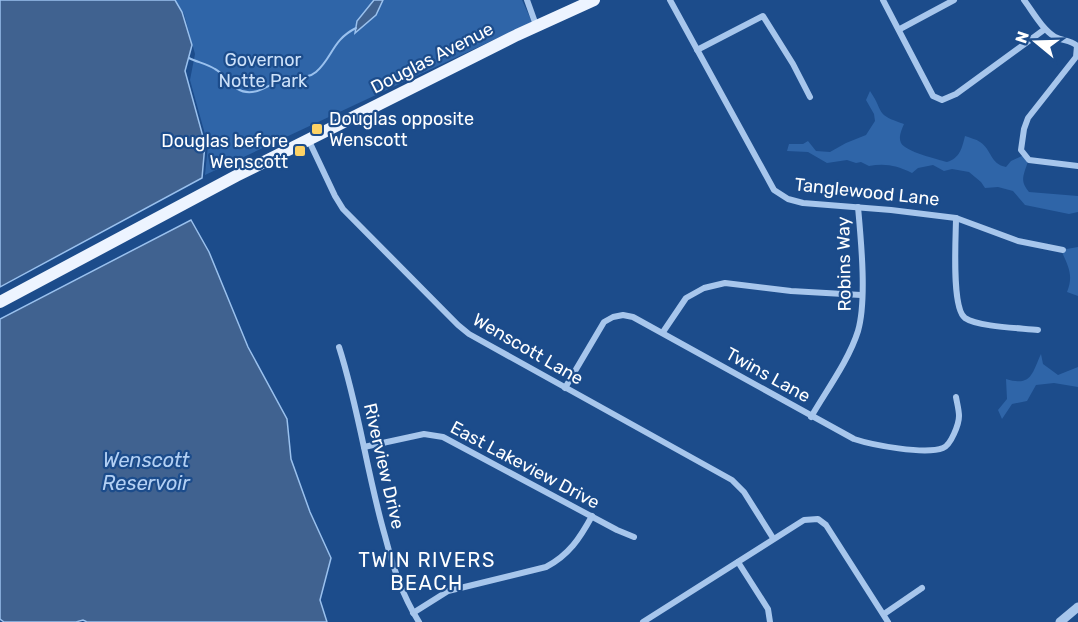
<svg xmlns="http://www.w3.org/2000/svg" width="1078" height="622" font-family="Rubik,sans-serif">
  <rect width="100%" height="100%" fill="#1c4c8b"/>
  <g fill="#2f65a8">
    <polygon points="175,0 522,0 532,22 205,175 208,145 190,80 195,54 184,14"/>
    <path d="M870,91c15,22 4,23 34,33 -2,5 -6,13 -3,19 5,9 36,16 46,19 13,-4 15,-14 18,-26 5,2 11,3 15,6 12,8 10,22 26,25l5,-6 13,-6 4,6c-4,14 -9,19 1,31l49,4v16l-9,2 -44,-9 -12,-14 -15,-4 -13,1 -4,-6 -12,-10 -17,-3 -8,2 -11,-6 -15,3 -6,5c-15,-8 -28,-10 -43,-7l-8,-4 -5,1 -9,-3 -20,3 -19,-11 -21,-1 2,-7h14l5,-3 8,10 14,1 16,-9 20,-8 9,-14 -1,-7 -8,-14z"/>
    <path d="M1078,247v49l-11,-4c7,-17 1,-26 -6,-42z"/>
    <path d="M1041,354l2,10 15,11 20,-8v20l-24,-4 -18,2 -9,16 -15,3 -10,15 -4,-9 9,-11 -1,-20c26,8 26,-6 35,-25z"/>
  </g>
  <g fill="#406290" stroke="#9ac1ee" stroke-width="1.5">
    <polygon points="0,0 175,0 182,12 192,45 185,71 205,144 202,178 0,287"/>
    <polygon points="374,0 383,0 376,15 355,33 357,21"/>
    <polygon points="191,220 209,252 248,347 287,419 291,459 310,512 331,558 320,600 327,622 87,622 83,620 76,622 4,622 0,619 0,319"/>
  </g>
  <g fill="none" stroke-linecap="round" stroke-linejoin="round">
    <path stroke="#9ac1ee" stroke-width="2" d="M189,58c8,4 18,6 26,11 13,7 18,25 37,23 12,-1 22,-11 34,-14 10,-2 22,1 30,-6 17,-15 16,-32 40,-44"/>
    <g stroke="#a7c6ec" stroke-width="6">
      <polyline points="527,0 536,25"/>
      <polyline points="670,0 774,190 788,199 803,203 891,210 956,218 1018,241 1063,250"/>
      <polyline points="883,0 933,96 942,100 956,94 1045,29"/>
      <path d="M1024,0c9,12 18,29 31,37 8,4 16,3 22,9l-1,11 -48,61 -4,11 -3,21 8,10 49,6"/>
      <polyline points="900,29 954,0"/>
      <polyline points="697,50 763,16 793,64 810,97"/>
      <polyline points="309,141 335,196 343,209 458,325 469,334 732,480 744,492 773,538"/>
      <path d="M956,218c0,18 -5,90 9,100 13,9 56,10 73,12"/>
      <polyline points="663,332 686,298 704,288 725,283 791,291 861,295"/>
      <path d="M339,347c20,62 28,127 46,189 8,31 17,59 34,86"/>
      <path d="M565,388l39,-66 9,-5 10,-2 10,2 221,122c18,6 71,16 89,9 8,-3 16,-24 16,-32 0,-6 -2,-13 -3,-19"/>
      <path d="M811,417c15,-26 38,-57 47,-86 9,-31 3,-91 0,-124"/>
      <polyline points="364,447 424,434 443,437 617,530 634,537"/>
      <polyline points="738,562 768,609 770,622"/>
      <path d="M413,613l35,-22 98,-24c23,-12 34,-29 46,-51"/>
      <polyline points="884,614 922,588"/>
      <polyline points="643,622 804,520 818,519 826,525 888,622"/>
    </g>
    <polyline stroke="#a7c6ec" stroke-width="9" points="1060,622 1078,607"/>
    <polyline stroke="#edf4ff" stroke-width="12" points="0,302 236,176 517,35 594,0"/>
  </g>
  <g fill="#fdd265" stroke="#1c4c8b" stroke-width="2">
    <rect x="311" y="123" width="12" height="12" rx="3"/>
    <rect x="294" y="145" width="12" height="12" rx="3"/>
  </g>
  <g text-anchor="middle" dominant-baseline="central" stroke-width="4.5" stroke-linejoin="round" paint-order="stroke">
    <g font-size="18" fill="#fff" stroke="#1c4c8b">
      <text transform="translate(432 58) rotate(-27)">Douglas Avenue</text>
      <text transform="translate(867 192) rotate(6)">Tanglewood Lane</text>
      <text transform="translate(844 264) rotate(-91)">Robins Way</text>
      <text transform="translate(528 349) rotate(30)">Wenscott Lane</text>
      <text transform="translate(768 375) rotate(29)">Twins Lane</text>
      <text transform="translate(525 465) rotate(28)">East Lakeview Drive</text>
      <text transform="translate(384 466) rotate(77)">Riverview Drive</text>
    </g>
    <g font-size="18" fill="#cde1f9" stroke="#1c4c8b">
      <text x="263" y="60">Governor<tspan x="263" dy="21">Notte Park</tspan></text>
    </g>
    <g font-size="18" fill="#fff" stroke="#1c4c8b" text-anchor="start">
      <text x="329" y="119">Douglas opposite<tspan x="329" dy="21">Wenscott</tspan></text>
      <text x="288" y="141" text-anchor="end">Douglas before<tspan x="288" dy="21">Wenscott</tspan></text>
    </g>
    <g font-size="20" font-style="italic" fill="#b3d0f4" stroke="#1c4c8b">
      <text x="146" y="460">Wenscott<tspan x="146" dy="23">Reservoir</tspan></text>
    </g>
    <g font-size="20" letter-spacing="1.5" fill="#fff" stroke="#1c4c8b">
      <text x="427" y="560">TWIN RIVERS<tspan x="427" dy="23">BEACH</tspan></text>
    </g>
  </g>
  <g transform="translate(1036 42) rotate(289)" stroke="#1c4c8b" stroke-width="4.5" paint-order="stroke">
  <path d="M0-4.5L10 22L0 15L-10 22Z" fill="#ffffff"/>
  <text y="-9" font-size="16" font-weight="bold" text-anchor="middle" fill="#ffffff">N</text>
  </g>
</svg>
